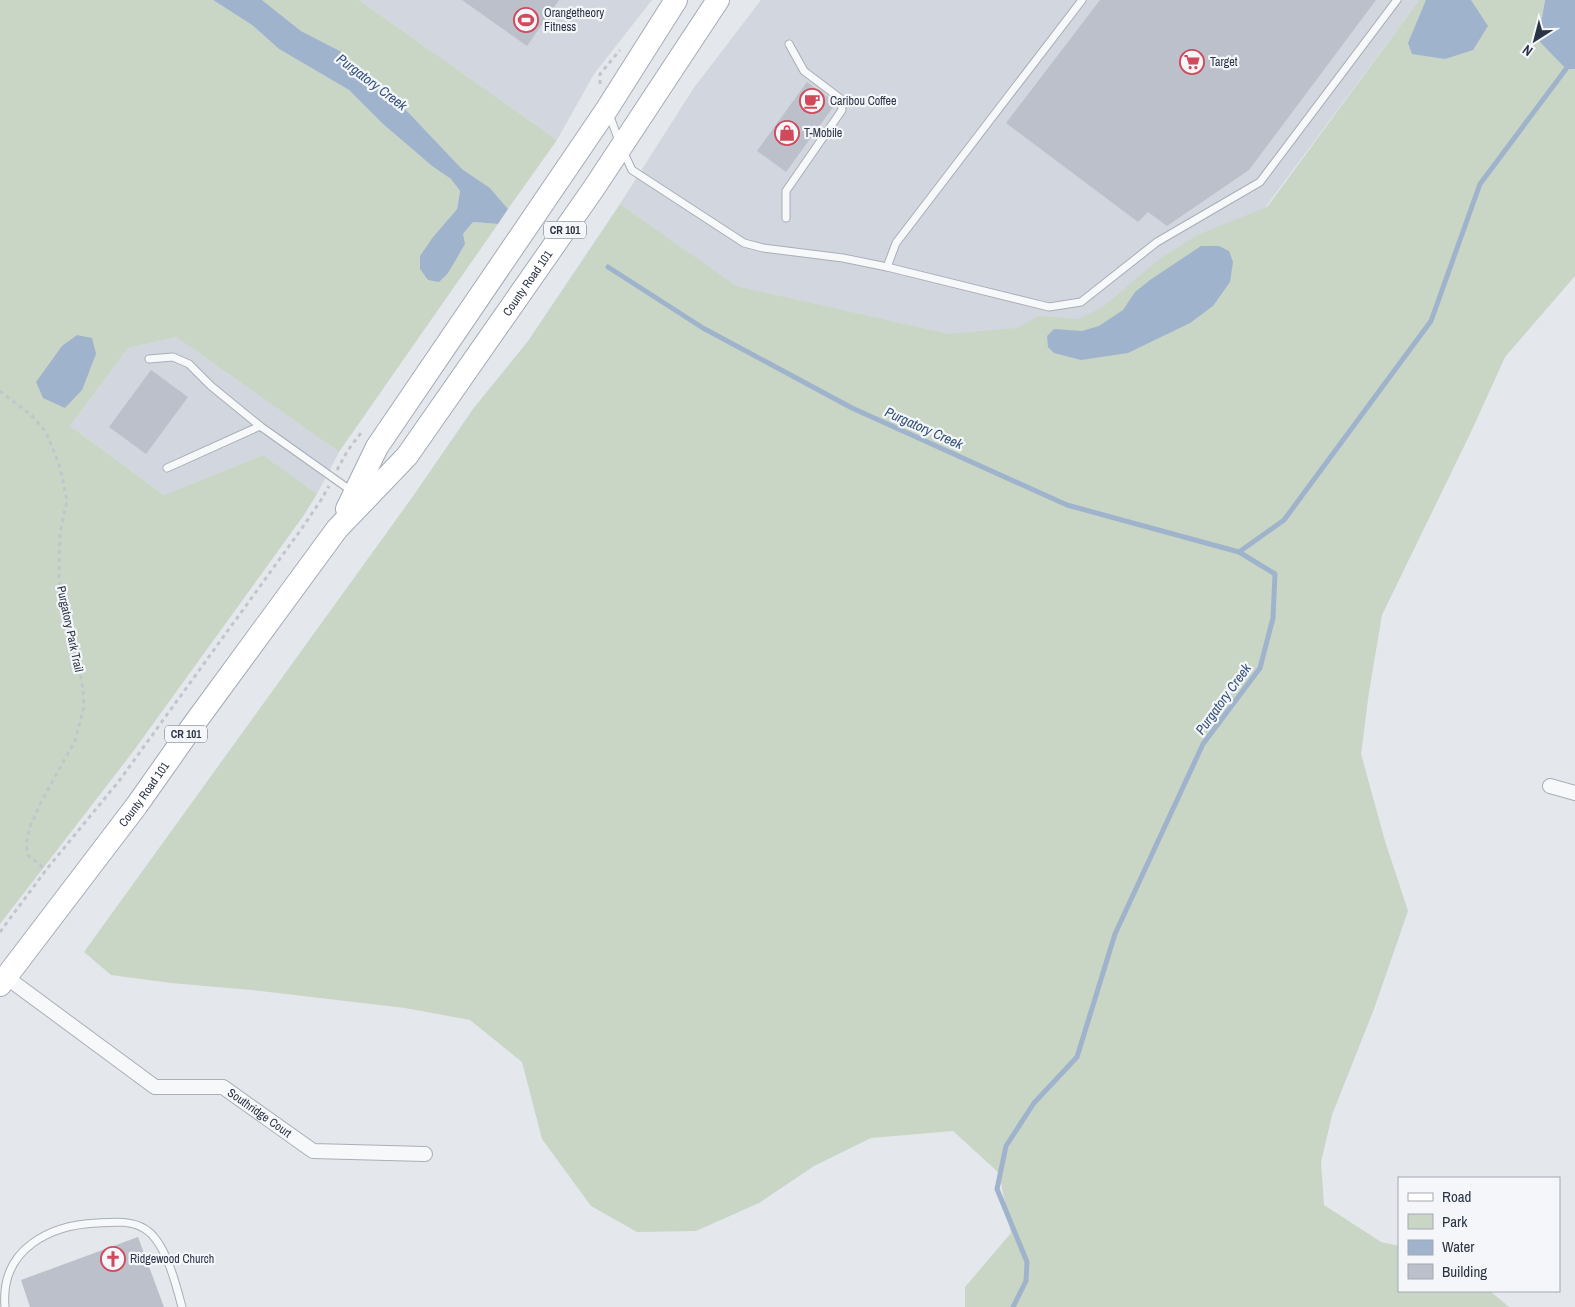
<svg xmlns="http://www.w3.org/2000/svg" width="1575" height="1307" font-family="'Archivo Narrow',sans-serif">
  <rect width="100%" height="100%" fill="#e4e7ec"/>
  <g fill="#d2d6de">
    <polygon points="359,0 652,0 594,74 557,140"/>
    <polygon points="761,0 1419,0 1267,205 1229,297 1081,364 735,286 620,204 693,89"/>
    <polygon points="176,337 339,452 317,494 263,455 164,495 70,426 128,348"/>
  </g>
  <g fill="#c9d6c5">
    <polygon points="0,0 213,0 252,25 279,49 349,90 383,124 432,166 451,179 460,191 457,209 433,237 463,234 473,222 498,224 339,452 176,337 128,348 70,426 164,495 263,455 317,494 304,515 132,753 0,924"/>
    <polygon points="262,0 359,0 557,140 508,209 490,188 462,169 406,110 340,51 301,31"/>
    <polygon points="1419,0 1545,0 1538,40 1566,69 1575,69 1575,276 1505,357 1471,432 1382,615 1369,692 1361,754 1385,841 1408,911 1374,1009 1332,1115 1321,1162 1324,1205 1381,1242 1399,1246 1399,1291 1490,1291 1509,1307 965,1307 965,1287 1011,1233 999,1173 953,1131 871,1138 814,1166 759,1203 696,1231 637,1232 591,1206 542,1139 522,1062 470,1020 405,1008 251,990 171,983 111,975 84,952 411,499 473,409 528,341 620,204 736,286 949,334 1017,328 1039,316 1079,319 1103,307 1157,261 1197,235 1267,207"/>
  </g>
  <g fill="#9fb4cc">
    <polygon points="213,0 262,0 301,31 340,51 406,110 462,169 490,188 508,209 498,224 473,222 463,234 465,244 448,273 439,282 428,280 420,269 420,256 433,237 457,209 460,191 451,179 432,166 383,124 349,90 279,49 252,25"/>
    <polygon points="1426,0 1471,0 1488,26 1473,50 1445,59 1412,54 1408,43"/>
    <polygon points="1545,0 1575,0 1575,69 1566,69 1538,40"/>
    <polygon points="1201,246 1219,246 1229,251 1233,262 1230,282 1213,306 1190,323 1128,353 1081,360 1054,353 1048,347 1047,336 1054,329 1082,331 1099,326 1123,310 1135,292 1150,280"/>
    <polygon points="77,335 92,338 96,354 82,390 65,408 43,398 36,382 62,346"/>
  </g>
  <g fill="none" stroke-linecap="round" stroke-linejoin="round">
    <g stroke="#9fb4cc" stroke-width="5">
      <polyline points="608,267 703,328 852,408 1067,505 1239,552 1275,574 1273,618 1260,668 1203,744 1115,934 1077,1057 1034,1103 1006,1146 997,1189 1027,1262 1026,1281 1013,1307"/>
      <polyline points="1239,552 1284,520 1431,321 1480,184 1566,69"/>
    </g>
  </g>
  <g fill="#bbc0ca">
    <polygon points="462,0 559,0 527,46"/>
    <polygon points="1100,0 1376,0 1249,170 1167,226 1148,212 1138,222 1006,123"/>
    <polygon points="807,82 836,103 786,172 757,151"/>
    <polygon points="151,370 188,397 146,454 109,427"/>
    <polygon points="138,1237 164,1307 30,1307 21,1280"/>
  </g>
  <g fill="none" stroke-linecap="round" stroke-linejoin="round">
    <defs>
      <g id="service">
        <polyline points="609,114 619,141"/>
        <polyline points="623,151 632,170 744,243 763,248 843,258 887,267 1049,307 1081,302 1157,242 1260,182 1397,0"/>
        <polyline points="786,218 786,191 842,110 841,99 804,71 789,44"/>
        <polyline points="887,267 896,243 1082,0"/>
        <polyline points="149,359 173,357 189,364 211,386 260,426 167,468"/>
        <polyline points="260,426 353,492"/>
        <path d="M5,1307c-5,-59 46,-82 92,-84 16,-1 34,-3 48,6 21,13 31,56 37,78"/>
      </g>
      <g id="minor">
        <polyline points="1550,786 1575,793"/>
        <path id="s1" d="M6,977l149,110h68l90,64 112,3"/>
      </g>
      <g id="primary">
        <polyline points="347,509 377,447 607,109 676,0"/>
        <path id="s2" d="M0,985l137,-180 57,-81 143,-195 70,-73 187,-268 124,-188"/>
      </g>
    </defs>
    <use href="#service" stroke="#a9aeb7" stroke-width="9"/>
    <use href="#minor" stroke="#a9aeb7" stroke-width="16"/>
    <use href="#primary" stroke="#a3abb8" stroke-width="24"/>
    <g stroke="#c2c5cb" stroke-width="3" stroke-dasharray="4 4" stroke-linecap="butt">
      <polyline points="600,84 600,74 620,50"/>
      <polyline points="0,391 31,415 46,432 60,467 67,501 60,532 59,577 64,612 79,667 83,689 84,707 75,741 41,802 30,827 26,844 28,855 46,870"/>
      <polyline points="337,470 348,450 361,433"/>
      <polyline points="0,932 46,870 119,781 300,531 321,500 329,486"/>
    </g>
    <use href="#service" stroke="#f7f8fa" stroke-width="7"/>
    <use href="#minor" stroke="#f7f8fa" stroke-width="14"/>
    <use href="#primary" stroke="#fff" stroke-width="22"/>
  </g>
  <defs>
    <symbol id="stadium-ring" viewBox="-11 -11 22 22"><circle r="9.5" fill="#f4f6f9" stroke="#d1495b" stroke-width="1.5"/><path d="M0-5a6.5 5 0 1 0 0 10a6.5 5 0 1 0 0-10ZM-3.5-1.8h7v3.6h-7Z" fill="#d1495b"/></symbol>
    <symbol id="supermarket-ring" viewBox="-11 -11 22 22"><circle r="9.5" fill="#f4f6f9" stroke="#d1495b" stroke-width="1.5"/><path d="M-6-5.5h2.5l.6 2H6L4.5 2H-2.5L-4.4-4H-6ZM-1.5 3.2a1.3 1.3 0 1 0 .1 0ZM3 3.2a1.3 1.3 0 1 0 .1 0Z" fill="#d1495b"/></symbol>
    <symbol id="cafe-ring" viewBox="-11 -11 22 22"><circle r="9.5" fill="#f4f6f9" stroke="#d1495b" stroke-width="1.5"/><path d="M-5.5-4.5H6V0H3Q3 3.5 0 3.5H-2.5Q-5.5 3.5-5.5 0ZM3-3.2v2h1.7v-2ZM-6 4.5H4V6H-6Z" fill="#d1495b"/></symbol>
    <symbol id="shop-ring" viewBox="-11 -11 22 22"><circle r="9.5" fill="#f4f6f9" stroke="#d1495b" stroke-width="1.5"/><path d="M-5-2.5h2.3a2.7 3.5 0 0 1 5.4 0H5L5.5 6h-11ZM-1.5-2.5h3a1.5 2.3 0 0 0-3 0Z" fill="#d1495b"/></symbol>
    <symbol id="church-ring" viewBox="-11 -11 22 22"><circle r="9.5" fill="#f4f6f9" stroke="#d1495b" stroke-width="1.5"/><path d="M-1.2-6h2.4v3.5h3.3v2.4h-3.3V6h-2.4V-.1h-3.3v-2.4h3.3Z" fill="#d1495b"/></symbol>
  </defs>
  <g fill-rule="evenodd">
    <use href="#stadium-ring" x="512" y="6" width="28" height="28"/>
    <use href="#supermarket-ring" x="1178" y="48" width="28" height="28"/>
    <use href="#cafe-ring" x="798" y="87" width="28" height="28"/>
    <use href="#shop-ring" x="773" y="119" width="28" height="28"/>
    <use href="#church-ring" x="99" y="1245" width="28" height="28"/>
  </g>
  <g text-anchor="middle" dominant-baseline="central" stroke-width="4.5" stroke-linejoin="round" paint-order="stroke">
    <g fill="#f4f6f9" stroke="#676e7b" stroke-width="1">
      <rect x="544" y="221.5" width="42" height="17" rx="4"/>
      <rect x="165" y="725.5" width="42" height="17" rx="4"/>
    </g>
    <g font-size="11" font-weight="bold" fill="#2b3445">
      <text x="565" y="230">CR 101</text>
      <text x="186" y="734">CR 101</text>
    </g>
    <g font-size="12" fill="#2b3445" stroke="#f4f6f9" text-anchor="start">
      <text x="544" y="13">Orangetheory<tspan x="544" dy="14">Fitness</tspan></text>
      <text x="1210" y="62">Target</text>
      <text x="830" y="101">Caribou Coffee</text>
      <text x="804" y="133">T-Mobile</text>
      <text x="130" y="1259">Ridgewood Church</text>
    </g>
    <g font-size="12" fill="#2b3445" stroke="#f4f6f9">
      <text stroke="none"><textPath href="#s2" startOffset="879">County Road 101</textPath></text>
      <text transform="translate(70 629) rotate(78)">Purgatory Park Trail</text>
      <text stroke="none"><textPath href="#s2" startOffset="239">County Road 101</textPath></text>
      <text stroke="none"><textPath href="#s1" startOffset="298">Southridge Court</textPath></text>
    </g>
    <g font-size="14" font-style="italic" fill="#34527a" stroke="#f4f6f9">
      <text transform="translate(372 82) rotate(37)">Purgatory Creek</text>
      <text transform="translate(924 428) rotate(24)">Purgatory Creek</text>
      <text transform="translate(1223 699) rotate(-54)">Purgatory Creek</text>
    </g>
  </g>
  <rect x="1398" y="1177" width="162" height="115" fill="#f4f6f9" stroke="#a4a8b1"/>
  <rect x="1408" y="1193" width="25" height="8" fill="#ffffff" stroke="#a4a8b1"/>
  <text x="1442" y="1202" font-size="15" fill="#2b3445">Road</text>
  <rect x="1408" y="1214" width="25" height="15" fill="#c9d6c5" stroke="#a4a8b1"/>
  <text x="1442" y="1227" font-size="15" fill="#2b3445">Park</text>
  <rect x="1408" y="1240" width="25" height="15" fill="#9fb4cc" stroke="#a4a8b1"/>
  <text x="1442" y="1252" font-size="15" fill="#2b3445">Water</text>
  <rect x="1408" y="1264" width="25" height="15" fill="#bbc0ca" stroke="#a4a8b1"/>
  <text x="1442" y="1277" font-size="15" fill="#2b3445">Building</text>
  <g transform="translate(1535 40) rotate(216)" stroke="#f4f6f9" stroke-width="4" paint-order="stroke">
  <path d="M0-4L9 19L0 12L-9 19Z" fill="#2b3445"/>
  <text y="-8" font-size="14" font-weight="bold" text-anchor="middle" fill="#2b3445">N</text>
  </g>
</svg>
